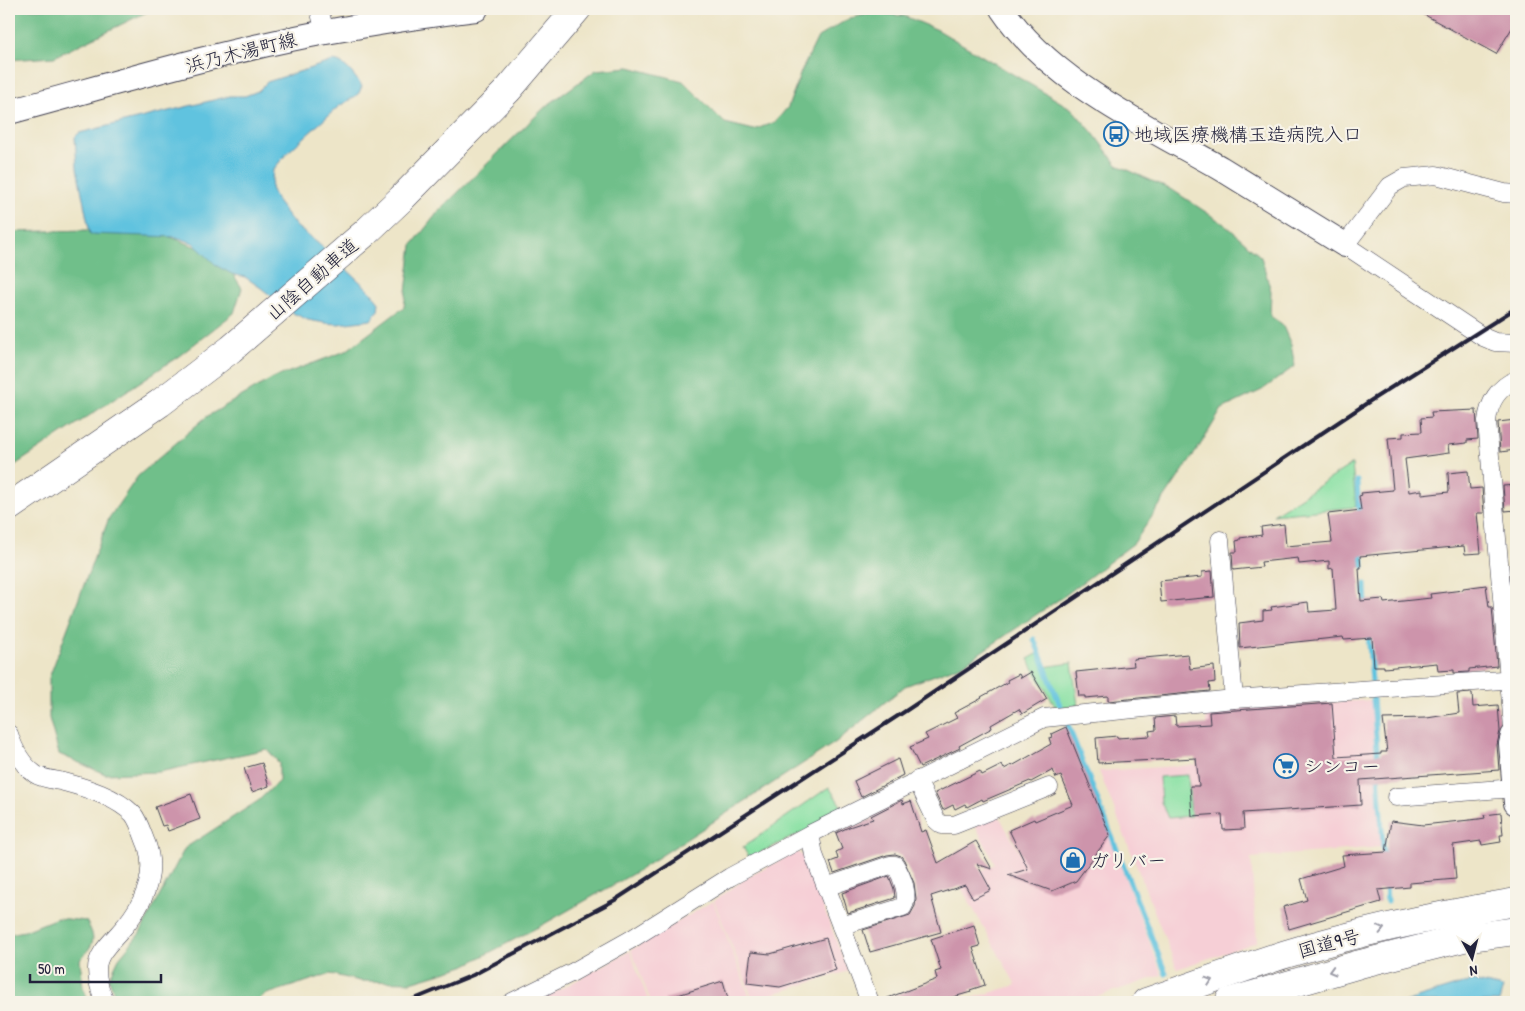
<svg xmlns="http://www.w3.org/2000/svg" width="1525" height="1011" font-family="'Patrick Hand','Klee One',sans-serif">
  <rect width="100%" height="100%" fill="#f7f3e8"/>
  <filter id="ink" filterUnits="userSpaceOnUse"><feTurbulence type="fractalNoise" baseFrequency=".02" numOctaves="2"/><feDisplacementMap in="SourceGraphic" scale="10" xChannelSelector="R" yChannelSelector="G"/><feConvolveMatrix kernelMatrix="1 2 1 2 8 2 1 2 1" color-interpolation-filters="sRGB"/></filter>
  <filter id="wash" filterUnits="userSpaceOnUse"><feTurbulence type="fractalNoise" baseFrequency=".0096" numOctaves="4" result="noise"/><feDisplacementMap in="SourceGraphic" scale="20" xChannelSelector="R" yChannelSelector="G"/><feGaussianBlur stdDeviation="1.12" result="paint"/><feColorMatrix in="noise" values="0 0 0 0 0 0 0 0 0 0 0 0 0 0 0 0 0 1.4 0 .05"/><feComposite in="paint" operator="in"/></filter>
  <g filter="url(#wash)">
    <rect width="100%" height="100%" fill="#ede5c8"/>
    <g fill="#f6cfd6">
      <polygon points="1371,700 1381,847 1251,858 1257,942 1177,969 1099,771 1210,764 1205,710"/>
      <polygon points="998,814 1021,856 1105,825 1162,975 1082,1002 959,1002 1016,985 958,882 995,864 975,825"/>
      <polygon points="797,852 804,857 848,971 753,1000 714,901 748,877"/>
      <polygon points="713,901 751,1000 744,1002 651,1002 631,950"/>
      <polygon points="630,951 649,1002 537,1002"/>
    </g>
    <g fill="#8ae1a4" stroke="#568270">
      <polygon points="1352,464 1356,507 1273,515"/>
      <polygon points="1039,653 1044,667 1072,663 1078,705 1056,708 1028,659"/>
      <polygon points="1188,775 1191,816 1168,818 1161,802 1159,777"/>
      <polygon points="829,787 845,812 749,858 743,847"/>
    </g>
    <g fill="#6fbf8a" stroke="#487062">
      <polygon points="9,9 158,9 151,10 54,57 9,60"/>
      <polygon points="875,13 904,16 938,30 1072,109 1093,133 1117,165 1174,191 1227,226 1261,257 1271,291 1270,316 1282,324 1291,345 1295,366 1262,390 1222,409 1199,447 1134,543 1067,594 962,665 905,686 836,742 636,872 544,924 464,966 411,982 360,981 330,974 264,995 257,1002 117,1002 109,979 119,958 140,933 185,848 258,801 279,781 279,763 267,749 159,772 105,774 59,754 49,718 49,678 109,518 138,476 206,417 273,378 346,351 404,307 412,245 438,212 545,107 596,70 629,67 683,81 725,123 754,130 775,122 788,107 801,72 818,37 850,18"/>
      <polygon points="87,230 158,232 222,257 242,288 234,313 179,356 9,469 9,232"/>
      <path d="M57,918l29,3c12,20 7,23 -6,39l3,27 6,15h-80v-68l16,-3z"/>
    </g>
    <g fill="#61c3df" stroke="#42728d">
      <path d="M333,61c13,1 21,15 29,25l-3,7 -6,5 -14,8 -52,47 -14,17 -2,18 7,15 19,24 22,17 51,47 9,12 -1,8 -7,9 -33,4 -13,-1 -17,-3 -15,-7 -32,-25 -16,-11 -13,-3 -15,-8 -24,-23 -17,-6 -86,-3 -13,-66 -2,-31 4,-4 151,-37h15l13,-5 9,-9z"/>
      <polygon points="1472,981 1503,988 1499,1002 1404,1002"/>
    </g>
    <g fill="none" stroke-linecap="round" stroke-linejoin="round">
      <g stroke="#61c3df" stroke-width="5">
        <polyline points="1357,481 1359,515"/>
        <polyline points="1362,551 1363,566"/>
        <polyline points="1365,584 1366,606"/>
        <polyline points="1368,632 1372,681"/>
        <polyline points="1034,639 1061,708"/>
        <polyline points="1373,699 1378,761"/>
        <polyline points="1068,725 1166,974"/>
        <polyline points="1378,774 1384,858"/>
        <polyline points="1386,884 1387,902"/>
      </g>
    </g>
    <g id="blocks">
      <g fill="#cd94ab">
        <polygon points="1414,9 1516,9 1516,30 1512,28 1496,54"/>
        <polygon points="1476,410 1478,439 1467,440 1467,443 1448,445 1449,453 1405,459 1409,492 1422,490 1422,495 1449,492 1448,473 1468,471 1470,489 1482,488 1484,513 1477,513 1481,553 1465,554 1464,546 1360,556 1361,568 1359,568 1361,601 1383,599 1384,603 1431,598 1430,594 1463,590 1463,588 1486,585 1489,607 1492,607 1497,666 1469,669 1469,672 1454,673 1454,670 1438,671 1437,663 1384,668 1384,666 1374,666 1372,638 1344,640 1343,637 1240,648 1239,623 1263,620 1263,611 1272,610 1271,607 1308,602 1309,612 1336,610 1333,568 1329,569 1329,561 1299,564 1298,558 1261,562 1262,567 1233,570 1232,552 1237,552 1236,541 1240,540 1240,538 1262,535 1261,527 1284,524 1286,546 1332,542 1328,514 1361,510 1359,496 1362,495 1361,493 1393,490 1388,438 1403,437 1403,433 1422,432 1421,418 1432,417 1431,412"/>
        <polygon points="1516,420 1516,450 1500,452 1498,422"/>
        <polygon points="1516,485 1516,510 1505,511 1503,486"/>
        <polygon points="1212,571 1214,597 1161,602 1159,581 1202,577 1202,572"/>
        <polygon points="1188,654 1190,669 1214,666 1215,682 1209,683 1210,691 1108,701 1108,696 1085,698 1085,696 1079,696 1076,672 1134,666 1133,659"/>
        <polygon points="1031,672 1047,699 1022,714 1019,709 991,725 992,728 959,746 960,748 920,767 910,747 928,739 925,734 957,718 954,713 982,698 981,697 1008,682 1007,680 1019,674 1021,678"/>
        <polygon points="1472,693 1473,707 1498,705 1500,731 1497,745 1499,770 1360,780 1361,805 1243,813 1244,829 1223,830 1222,814 1192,816 1190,786 1199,786 1196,758 1098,763 1096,738 1117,736 1117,738 1150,736 1149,731 1156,730 1155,718 1175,716 1176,726 1210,724 1209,712 1332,703 1336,757 1381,754 1381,752 1387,752 1383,719 1427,718 1459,713 1457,694"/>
        <polygon points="1066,727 1110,835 1076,881 1052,891 1008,875 1028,869 1009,830 1034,819 1035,821 1073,805 1061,776 1056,778 1053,770 1031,782 1030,781 983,801 982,799 967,807 965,804 955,809 953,805 943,810 935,793 980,771 982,775 1002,765 1004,769 1012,765 1012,766 1051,744 1049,738 1052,737 1051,734"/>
        <polygon points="898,759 903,775 861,797 854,781"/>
        <polygon points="262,763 269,786 252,792 244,768"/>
        <polygon points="191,794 200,819 168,831 166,825 162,826 155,807"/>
        <polygon points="902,800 903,804 911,801 921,832 926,830 938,863 976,841 992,869 977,864 991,890 973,899 965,885 931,896 941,932 870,952 863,930 910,915 915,906 916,899 914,883 904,860 901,856 895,854 887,855 834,873 830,862 838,859 836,852 842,849 836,833 849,827 873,819 871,816"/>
        <polygon points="1501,813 1503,835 1500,835 1501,842 1482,845 1481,841 1453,845 1456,879 1410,883 1410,887 1378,890 1381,902 1289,929 1283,907 1307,900 1301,879 1344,866 1342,855 1386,852 1391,821 1423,825 1479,819 1485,818 1484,815"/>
        <polygon points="889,876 894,889 895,898 848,913 842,893"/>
        <polygon points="974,925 980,946 973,948 985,985 970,990 971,992 950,998 951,1000 943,1002 880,1002 880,1001 937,979 935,972 941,970 931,939"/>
        <polygon points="826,938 836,970 780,987 747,983 751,952 770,954"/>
        <polygon points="723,981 729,1002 666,1002 665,999"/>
      </g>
    </g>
  </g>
  <g filter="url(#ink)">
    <use href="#blocks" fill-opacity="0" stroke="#403f50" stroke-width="1"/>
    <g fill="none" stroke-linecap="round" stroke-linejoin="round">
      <defs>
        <g id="street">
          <polyline points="319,9 325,32"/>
          <polyline points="1516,194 1504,193 1436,175 1404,178 1390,186 1345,245 1483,337 1495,342 1516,343"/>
          <path d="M1516,380c-18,7 -27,23 -29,41l26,306v9l3,-1"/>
          <polyline points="1220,540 1234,699"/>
          <path d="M9,734c5,16 12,30 26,40 7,5 21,6 29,8 23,6 52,15 69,32 6,7 10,22 14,31 11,34 -7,65 -29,89 -9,10 -21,21 -21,35 0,10 4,24 8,33"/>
          <polyline points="917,780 936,820 942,825 954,825 1049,787"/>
          <polyline points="1396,797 1515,788"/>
          <path d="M826,887l64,-22h5c7,11 15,31 8,42l-62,19"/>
          <polyline points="512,1002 573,972 630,940 730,877 810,834"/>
          <polyline points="870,1002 814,855 810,834 1044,718 1234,699 1516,679"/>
        </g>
        <g id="secondary">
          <path d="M1002,9c49,73 145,117 220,160 41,25 82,51 123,76"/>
          <path d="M9,112c104,-28 210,-60 317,-80 50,-9 100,-17 150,-23"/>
          <polyline points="1513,736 1511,744 1516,803"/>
        </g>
        <g id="highway">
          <polyline points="9,507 160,403 231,349 365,233 401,199 508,90 577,9"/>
          <path d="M1146,1002c47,-16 93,-33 140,-48 75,-23 153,-39 230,-52"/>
          <polyline points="1229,1002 1360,964 1464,938 1516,931"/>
        </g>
      </defs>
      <use href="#street" stroke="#403f50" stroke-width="19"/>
      <use href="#secondary" stroke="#403f50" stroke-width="26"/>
      <use href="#highway" stroke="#403f50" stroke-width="29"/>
      <use href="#street" stroke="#fff" stroke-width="18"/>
      <use href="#secondary" stroke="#fff" stroke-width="24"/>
      <use href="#highway" stroke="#fff" stroke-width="28"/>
      <polyline stroke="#22223b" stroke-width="4" points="407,1002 473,975 615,900 907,710 1370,401 1516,308"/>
    </g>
    <defs><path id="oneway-chevron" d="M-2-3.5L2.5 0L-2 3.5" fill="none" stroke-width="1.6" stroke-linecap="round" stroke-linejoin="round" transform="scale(1.25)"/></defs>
    <g stroke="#9c9ca7">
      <use href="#oneway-chevron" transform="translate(1381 929) rotate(-13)"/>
      <use href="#oneway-chevron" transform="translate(1332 971) rotate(164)"/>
      <use href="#oneway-chevron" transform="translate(1209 981) rotate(-19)"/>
    </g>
  </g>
  <defs>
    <symbol id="bus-ring" viewBox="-11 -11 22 22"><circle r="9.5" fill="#f7f3e8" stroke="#1f6fb2" stroke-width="1.5"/><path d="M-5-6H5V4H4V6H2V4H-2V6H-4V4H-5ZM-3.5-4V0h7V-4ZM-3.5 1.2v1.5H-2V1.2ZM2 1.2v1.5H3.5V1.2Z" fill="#1f6fb2"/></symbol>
    <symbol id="supermarket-ring" viewBox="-11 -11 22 22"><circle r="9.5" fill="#f7f3e8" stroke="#1f6fb2" stroke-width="1.5"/><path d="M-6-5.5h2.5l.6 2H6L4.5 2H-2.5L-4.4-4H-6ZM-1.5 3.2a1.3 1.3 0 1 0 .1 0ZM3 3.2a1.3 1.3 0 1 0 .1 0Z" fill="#1f6fb2"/></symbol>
    <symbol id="shop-ring" viewBox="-11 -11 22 22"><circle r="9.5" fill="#f7f3e8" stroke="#1f6fb2" stroke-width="1.5"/><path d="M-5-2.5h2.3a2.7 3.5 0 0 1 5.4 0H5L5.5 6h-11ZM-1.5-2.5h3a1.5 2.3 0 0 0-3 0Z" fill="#1f6fb2"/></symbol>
  </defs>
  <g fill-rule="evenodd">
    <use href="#bus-ring" x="1102" y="120" width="28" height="28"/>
    <use href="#supermarket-ring" x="1272" y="752" width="28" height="28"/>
    <use href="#shop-ring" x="1059" y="846" width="28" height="28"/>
  </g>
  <g text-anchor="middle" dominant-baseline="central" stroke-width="4.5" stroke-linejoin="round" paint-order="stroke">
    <g font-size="19" fill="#22223b" stroke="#f7f3e8">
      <text transform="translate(241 52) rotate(-14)">浜乃木湯町線</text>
      <text transform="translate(312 279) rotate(-41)">山陰自動車道</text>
      <text transform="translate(1329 943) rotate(-15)">国道9号</text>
    </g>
    <g font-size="19" fill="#22223b" stroke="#f7f3e8" text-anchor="start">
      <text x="1134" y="134">地域医療機構玉造病院入口</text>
      <text x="1304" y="766">シンコー</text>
      <text x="1090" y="860">ガリバー</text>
    </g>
  </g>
  <rect width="1525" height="1011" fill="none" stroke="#f7f3e8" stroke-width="30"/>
  <g transform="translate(1472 958) rotate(173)" stroke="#f7f3e8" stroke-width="4" paint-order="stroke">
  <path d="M0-4L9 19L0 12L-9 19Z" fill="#22223b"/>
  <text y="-8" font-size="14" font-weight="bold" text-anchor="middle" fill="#22223b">N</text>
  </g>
  <path d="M30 974v8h131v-8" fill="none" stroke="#22223b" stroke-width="2.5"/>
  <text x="38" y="974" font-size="15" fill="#22223b" stroke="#f7f3e8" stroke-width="4" paint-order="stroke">50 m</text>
</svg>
